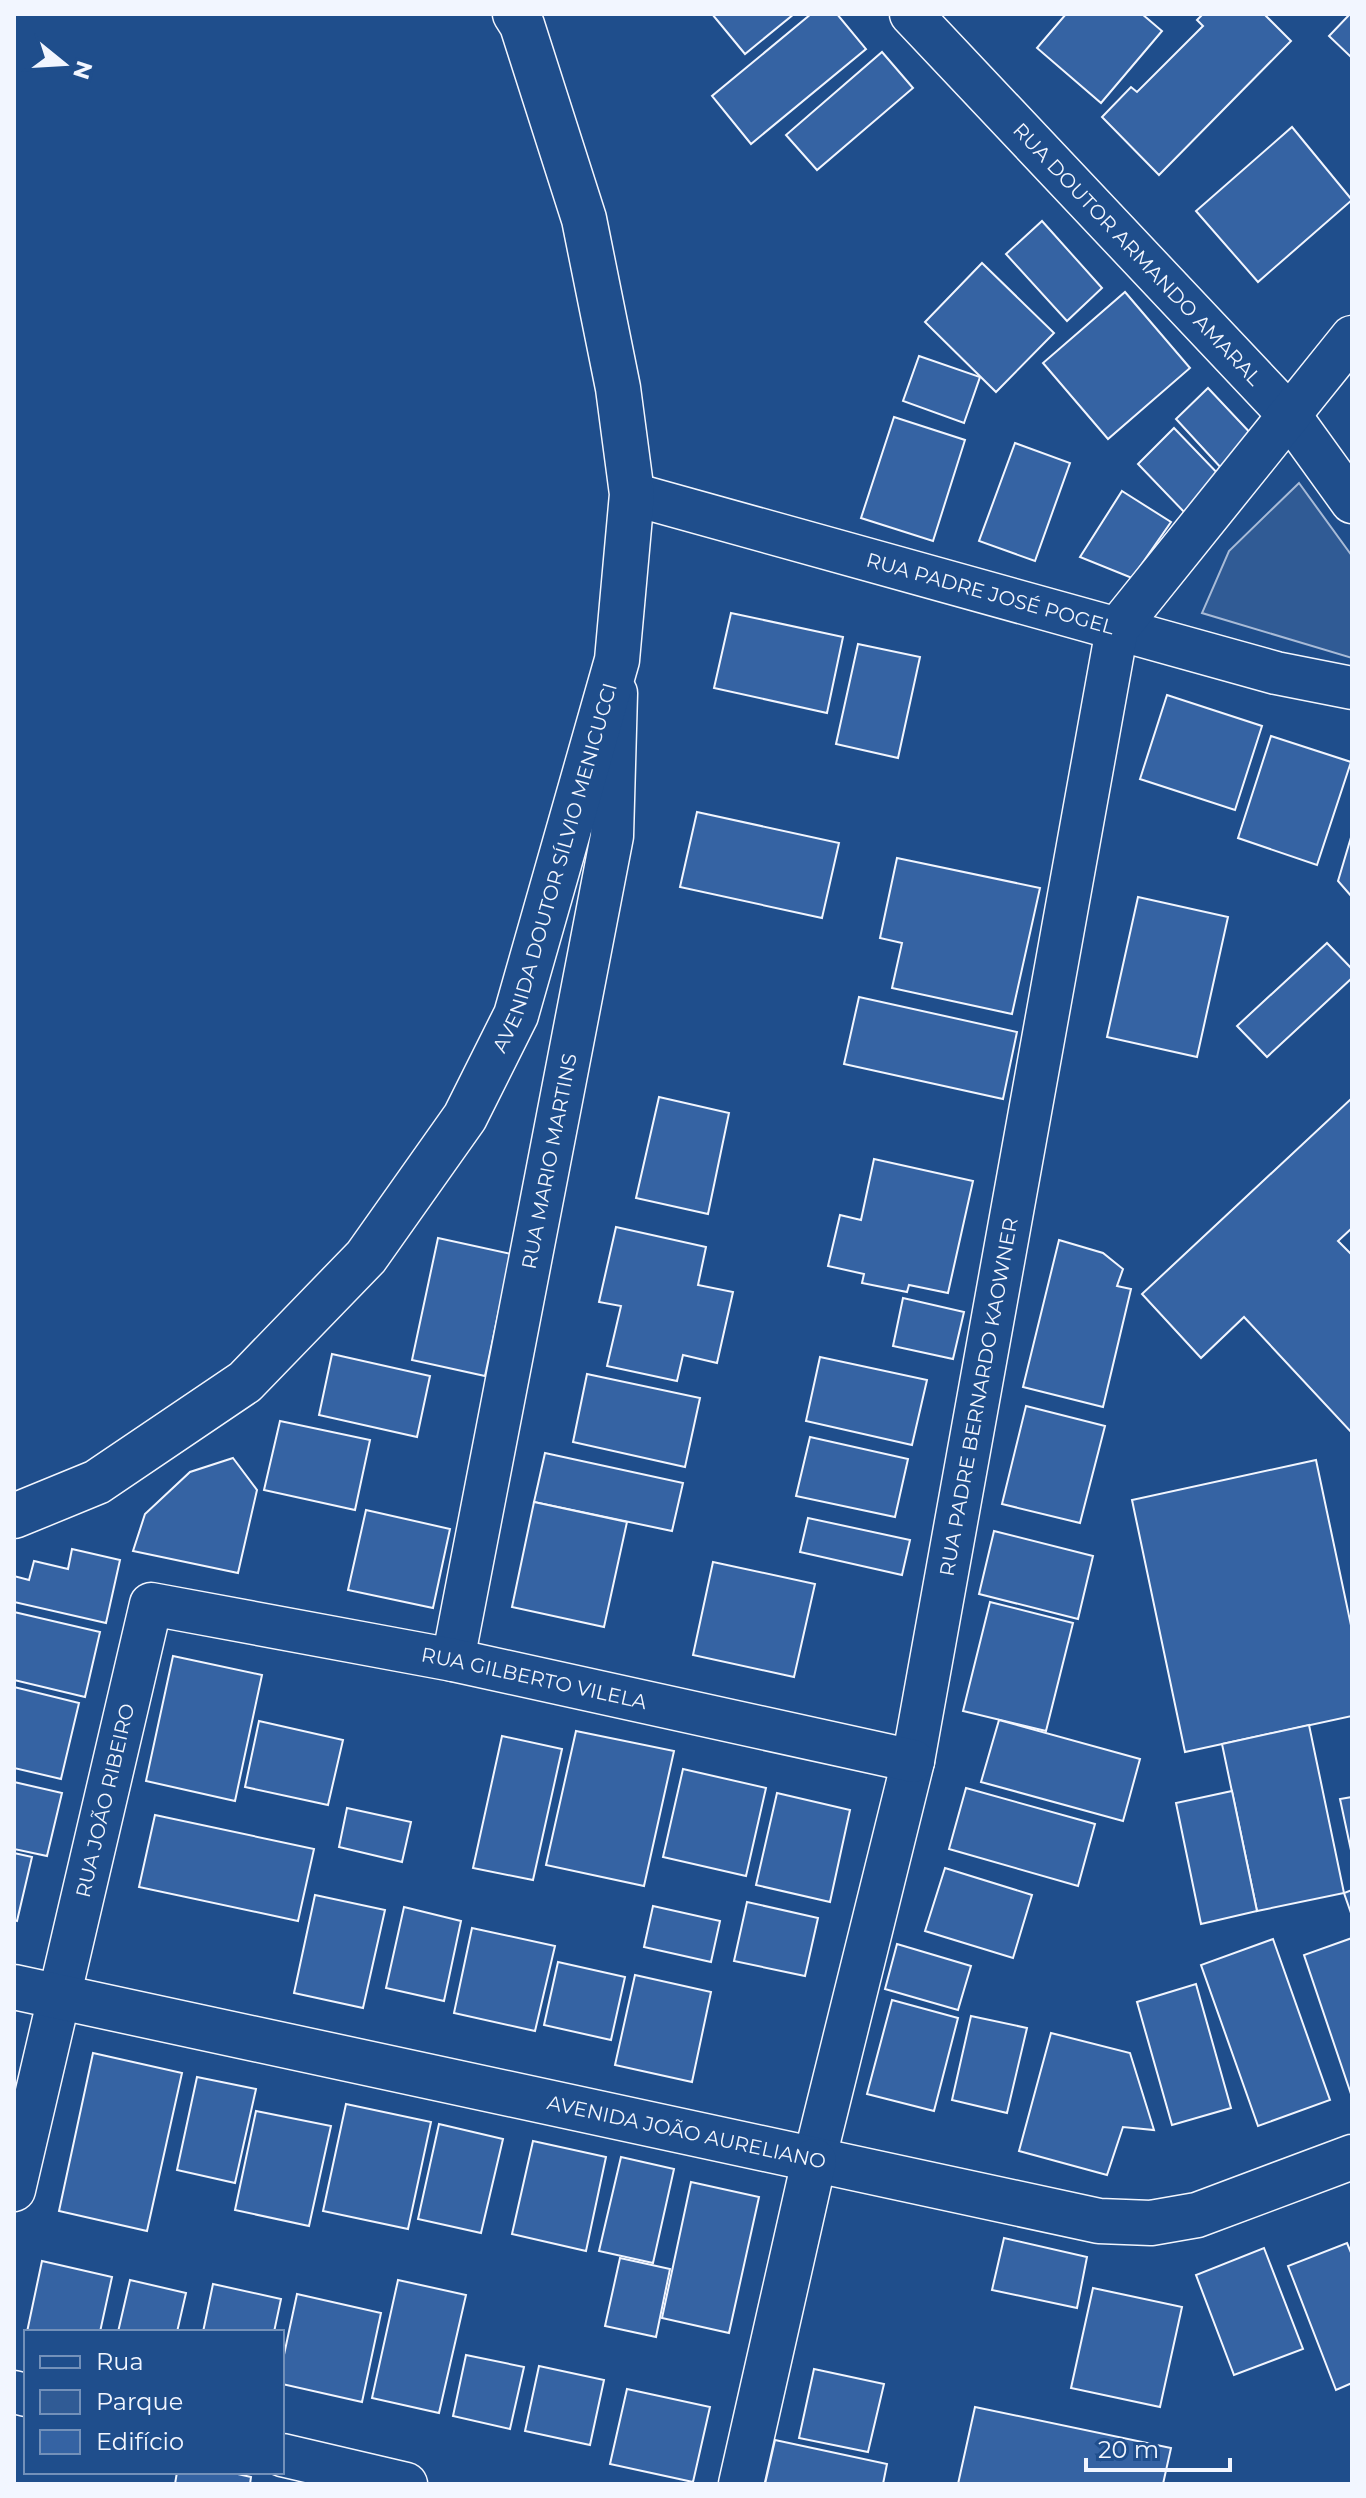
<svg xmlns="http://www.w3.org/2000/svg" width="1366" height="2498" font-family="Montserrat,sans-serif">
  <rect width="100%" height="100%" fill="#1f4e8c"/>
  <polygon fill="#305b95" stroke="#a8bbd7" stroke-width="2" points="1299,483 1352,556 1352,658 1202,613 1229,551"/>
  <g fill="#3563a3" stroke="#f2f6ff" stroke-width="2">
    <polygon points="712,14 794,14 745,54"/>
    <polygon points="811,14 837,14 866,49 751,144 712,96"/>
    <polygon points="1066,14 1142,14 1162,31 1101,103 1037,48"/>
    <polygon points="1203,14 1264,14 1291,41 1159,175 1102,117 1131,87 1137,92 1203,26 1197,20"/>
    <polygon points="1350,14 1352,14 1352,58 1329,36"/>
    <polygon points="882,52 913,88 817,170 786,135"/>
    <polygon points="1292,127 1352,200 1258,282 1196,211"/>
    <polygon points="1042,221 1102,288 1067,321 1006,254"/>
    <polygon points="982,263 1054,333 996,392 925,322"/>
    <polygon points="1125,292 1190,368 1108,439 1043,363"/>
    <polygon points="919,356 980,377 964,423 903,401"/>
    <polygon points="1208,388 1256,439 1223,470 1176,419"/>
    <polygon points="894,417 965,440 933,541 861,518"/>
    <polygon points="1174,428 1224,480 1187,515 1138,464"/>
    <polygon points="1015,443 1070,463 1035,561 979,541"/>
    <polygon points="1122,491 1171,522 1132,578 1080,557"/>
    <polygon points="731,613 843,637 827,713 714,688"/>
    <polygon points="858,644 920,657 898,758 836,744"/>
    <polygon points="1167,695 1262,726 1235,810 1140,779"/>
    <polygon points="1271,736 1351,762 1317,865 1238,838"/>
    <polygon points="697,812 839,843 822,918 680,887"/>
    <polygon points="1352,834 1352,897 1338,881"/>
    <polygon points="897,858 1040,888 1012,1014 892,988 902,943 880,938"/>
    <polygon points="1138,897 1228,917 1197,1057 1107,1037"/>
    <polygon points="1327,943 1352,969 1352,978 1267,1057 1237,1026"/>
    <polygon points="859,997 1017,1032 1003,1099 844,1064"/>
    <polygon points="659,1097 729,1113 708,1214 636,1198"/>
    <polygon points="1352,1098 1352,1228 1338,1241 1352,1255 1352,1433 1244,1317 1201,1358 1142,1294"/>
    <polygon points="874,1159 973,1181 948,1293 909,1285 907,1292 862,1283 864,1274 828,1266 840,1215 861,1220"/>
    <polygon points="616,1227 706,1247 698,1285 733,1292 717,1363 683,1355 677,1381 607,1366 621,1306 599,1302"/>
    <polygon points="438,1238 511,1254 485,1376 412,1360"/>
    <polygon points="1059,1240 1103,1253 1123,1269 1117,1286 1131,1289 1103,1407 1023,1387"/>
    <polygon points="903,1298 964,1312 953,1359 893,1346"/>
    <polygon points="332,1354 430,1376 417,1437 319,1415"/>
    <polygon points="820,1357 927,1380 912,1445 806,1421"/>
    <polygon points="587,1374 700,1398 685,1467 573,1442"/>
    <polygon points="1026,1406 1105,1426 1080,1523 1002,1504"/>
    <polygon points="280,1421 370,1440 355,1510 264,1490"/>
    <polygon points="810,1437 908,1459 895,1517 796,1496"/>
    <polygon points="545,1453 683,1483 672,1531 534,1502"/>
    <polygon points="233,1458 257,1490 238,1573 133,1551 145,1514 190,1472"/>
    <polygon points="1316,1460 1352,1630 1352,1716 1185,1752 1132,1500"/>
    <polygon points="534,1502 627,1522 604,1627 512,1607"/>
    <polygon points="366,1510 450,1529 433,1608 348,1590"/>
    <polygon points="808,1518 910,1540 902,1575 800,1552"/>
    <polygon points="994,1531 1093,1556 1078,1619 979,1594"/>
    <polygon points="72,1549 120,1560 106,1623 14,1602 14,1576 29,1580 34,1561 68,1569"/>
    <polygon points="713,1562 815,1584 794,1677 693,1655"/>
    <polygon points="990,1602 1073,1623 1046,1731 963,1711"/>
    <polygon points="14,1612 100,1632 85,1697 14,1680"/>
    <polygon points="173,1656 262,1675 235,1801 146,1781"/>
    <polygon points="14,1687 79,1703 61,1779 14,1768"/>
    <polygon points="999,1720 1140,1759 1123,1821 981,1782"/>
    <polygon points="259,1721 343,1740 328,1805 245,1787"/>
    <polygon points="1309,1725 1344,1893 1257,1911 1222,1744"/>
    <polygon points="576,1731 674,1751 644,1886 546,1865"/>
    <polygon points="502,1736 562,1749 533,1880 473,1868"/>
    <polygon points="683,1769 766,1788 746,1876 663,1857"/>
    <polygon points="14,1782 62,1793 47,1856 14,1849"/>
    <polygon points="966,1788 1095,1824 1078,1886 949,1849"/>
    <polygon points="1232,1791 1257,1911 1201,1924 1176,1803"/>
    <polygon points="777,1793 850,1810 830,1902 756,1885"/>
    <polygon points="1352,1797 1352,1855 1340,1799"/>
    <polygon points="347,1808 411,1822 402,1862 339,1847"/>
    <polygon points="155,1815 314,1849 298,1921 139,1887"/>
    <polygon points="14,1853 32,1857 17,1921 14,1920"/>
    <polygon points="945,1868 1032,1895 1013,1958 925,1931"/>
    <polygon points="1352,1890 1352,1916 1344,1893"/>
    <polygon points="315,1895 385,1910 363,2008 294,1993"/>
    <polygon points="747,1902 818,1918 805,1976 734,1961"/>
    <polygon points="653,1906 720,1921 711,1962 644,1947"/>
    <polygon points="404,1907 461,1921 444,2001 386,1988"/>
    <polygon points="472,1928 555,1946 535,2031 454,2013"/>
    <polygon points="1352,1938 1352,2097 1304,1955"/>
    <polygon points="1273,1939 1330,2100 1258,2126 1201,1965"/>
    <polygon points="897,1944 971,1966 958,2010 885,1989"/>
    <polygon points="558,1962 625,1977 611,2040 544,2025"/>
    <polygon points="635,1975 711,1992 692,2082 615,2065"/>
    <polygon points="1196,1984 1231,2108 1172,2125 1137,2002"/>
    <polygon points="892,2000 958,2018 934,2111 867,2094"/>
    <polygon points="971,2016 1027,2028 1007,2113 952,2100"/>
    <polygon points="1051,2033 1130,2053 1154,2130 1123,2127 1107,2175 1019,2151"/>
    <polygon points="93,2053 182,2073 147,2231 59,2211"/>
    <polygon points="197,2077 256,2089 235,2183 177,2170"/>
    <polygon points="346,2104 431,2122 408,2229 323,2211"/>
    <polygon points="256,2111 331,2126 309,2226 235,2210"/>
    <polygon points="439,2124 503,2139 481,2233 418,2219"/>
    <polygon points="533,2141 606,2157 586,2251 512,2234"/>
    <polygon points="621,2157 674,2169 653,2263 599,2251"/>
    <polygon points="691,2182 759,2197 729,2333 662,2318"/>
    <polygon points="1004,2238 1087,2257 1077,2308 992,2290"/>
    <polygon points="1347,2243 1352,2255 1352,2383 1336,2390 1288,2266"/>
    <polygon points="1264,2248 1303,2349 1234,2375 1196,2275"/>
    <polygon points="620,2258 670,2269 656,2337 605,2326"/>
    <polygon points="42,2261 112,2277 100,2332 27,2332"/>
    <polygon points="130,2280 186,2293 177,2332 118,2332"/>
    <polygon points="398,2280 466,2295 439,2413 372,2398"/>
    <polygon points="213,2284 281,2299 274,2332 203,2332"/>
    <polygon points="1093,2288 1182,2307 1160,2407 1071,2388"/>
    <polygon points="297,2294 381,2313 362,2402 282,2384 282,2364"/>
    <polygon points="466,2355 524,2367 510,2429 453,2416"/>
    <polygon points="539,2366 604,2380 590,2445 525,2431"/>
    <polygon points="814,2369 884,2384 868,2452 799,2438"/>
    <polygon points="627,2389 710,2407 693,2482 610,2464"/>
    <polygon points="975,2407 1171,2448 1163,2484 958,2484"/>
    <polygon points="775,2440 887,2464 883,2484 765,2484"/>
    <polygon points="177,2472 229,2472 251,2477 250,2484 175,2484"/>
  </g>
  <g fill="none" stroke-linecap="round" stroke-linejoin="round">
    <defs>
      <g id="minor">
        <path id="s1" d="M911,14l379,402 62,86"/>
        <path id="s2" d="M632,494l644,179 76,15"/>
        <path id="s3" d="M453,1660l159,-824 4,-143"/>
        <path id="s4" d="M814,2161l99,-400 204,-1132 235,-292"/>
        <path id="s5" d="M14,2190l137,-586 302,56 460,101"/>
        <polyline points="14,2392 26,2395"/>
        <polyline points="282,2455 406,2484"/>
      </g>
      <g id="secondary">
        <path id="s6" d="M14,1516l83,-34 148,-100 121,-125 99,-140 51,-102 101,-355 15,-166 -14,-106 -34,-169 -62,-194 -7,-11"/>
        <path id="s7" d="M14,1987l1085,234 52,2 46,-8 155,-58"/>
        <polyline points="741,2484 814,2161"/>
      </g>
    </defs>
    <use href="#minor" stroke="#f2f6ff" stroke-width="45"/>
    <use href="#secondary" stroke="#f2f6ff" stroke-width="47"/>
    <use href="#minor" stroke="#1f4e8c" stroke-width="42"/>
    <use href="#secondary" stroke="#1f4e8c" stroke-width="44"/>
  </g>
  <g text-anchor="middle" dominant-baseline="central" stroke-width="6" stroke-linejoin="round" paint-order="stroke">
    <g font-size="20" fill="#f2f6ff" stroke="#1f4e8c">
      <text stroke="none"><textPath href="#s1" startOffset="330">RUA DOUTOR ARMANDO AMARAL</textPath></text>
      <text stroke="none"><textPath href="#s2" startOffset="372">RUA PADRE JOSÉ POGEL</textPath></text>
      <text stroke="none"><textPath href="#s6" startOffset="880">AVENIDA DOUTOR SÍLVIO MENICUCCI</textPath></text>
      <text stroke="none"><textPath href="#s3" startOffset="508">RUA MARIO MARTINS</textPath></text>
      <text stroke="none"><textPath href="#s4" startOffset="782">RUA PADRE BERNARDO KAOWNER</textPath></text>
      <text stroke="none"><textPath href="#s5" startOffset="992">RUA GILBERTO VILELA</textPath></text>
      <text stroke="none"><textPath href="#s5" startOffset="400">RUA JOÃO RIBEIRO</textPath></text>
      <text stroke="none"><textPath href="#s7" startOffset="688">AVENIDA JOÃO AURELIANO</textPath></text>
    </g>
  </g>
  <rect width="1366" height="2498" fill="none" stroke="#f2f6ff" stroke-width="32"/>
  <rect x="24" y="2330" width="260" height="144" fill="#1f4e8c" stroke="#7391ba" stroke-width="2"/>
  <rect x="40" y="2356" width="40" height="12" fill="#1f4e8c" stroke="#7391ba" stroke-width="2"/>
  <text x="96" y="2370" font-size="24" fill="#f2f6ff">Rua</text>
  <rect x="40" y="2390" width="40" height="24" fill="#305b95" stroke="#7391ba" stroke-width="2"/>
  <text x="96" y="2410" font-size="24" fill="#f2f6ff">Parque</text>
  <rect x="40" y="2430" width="40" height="24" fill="#3563a3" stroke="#7391ba" stroke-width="2"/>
  <text x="96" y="2450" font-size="24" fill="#f2f6ff">Edifício</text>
  <g transform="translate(64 64) rotate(108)" stroke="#1f4e8c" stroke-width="6" paint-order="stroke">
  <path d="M0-6L14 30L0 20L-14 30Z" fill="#f2f6ff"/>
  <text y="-12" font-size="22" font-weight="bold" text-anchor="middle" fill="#f2f6ff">N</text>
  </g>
  <path d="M1086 2458v12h144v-12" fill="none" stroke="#f2f6ff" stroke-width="4"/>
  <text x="1098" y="2458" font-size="24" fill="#f2f6ff" stroke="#1f4e8c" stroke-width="6" paint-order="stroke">20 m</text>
</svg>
